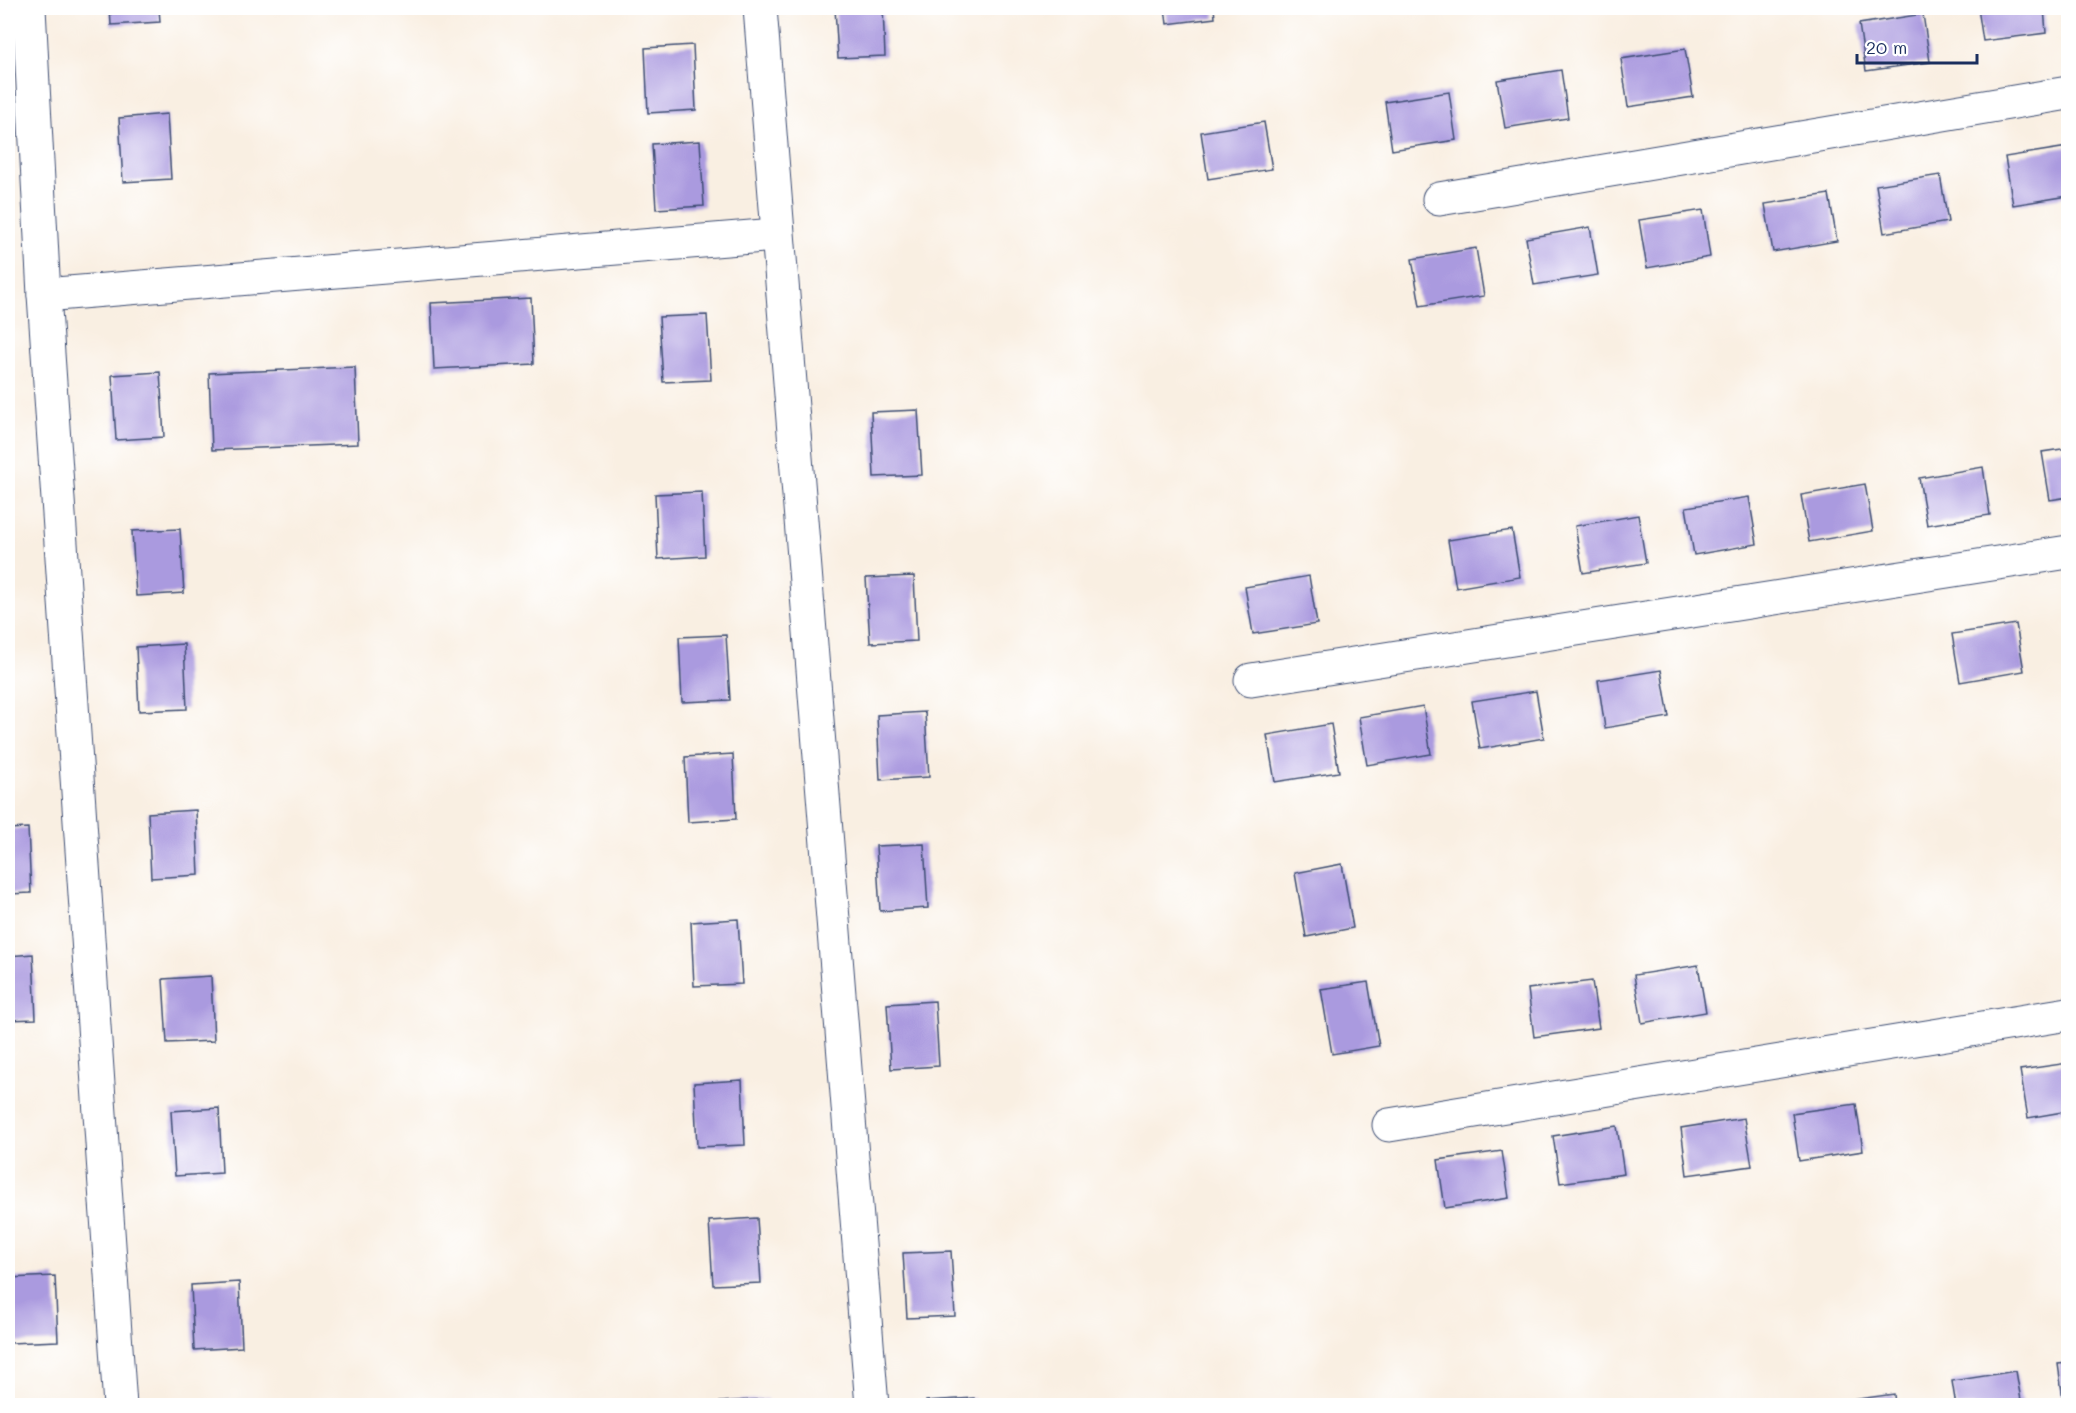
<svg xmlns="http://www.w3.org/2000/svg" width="2076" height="1413" font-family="Mali,sans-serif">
  <rect width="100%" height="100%" fill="#fff"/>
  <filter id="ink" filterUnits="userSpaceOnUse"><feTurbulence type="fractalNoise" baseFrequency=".0167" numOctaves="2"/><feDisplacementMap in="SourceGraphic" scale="12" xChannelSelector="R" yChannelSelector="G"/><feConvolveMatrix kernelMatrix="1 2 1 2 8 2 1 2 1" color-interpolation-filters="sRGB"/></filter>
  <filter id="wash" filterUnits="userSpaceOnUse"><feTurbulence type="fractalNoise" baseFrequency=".008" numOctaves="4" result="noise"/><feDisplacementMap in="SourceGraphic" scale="24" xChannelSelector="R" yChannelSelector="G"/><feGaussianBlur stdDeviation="1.35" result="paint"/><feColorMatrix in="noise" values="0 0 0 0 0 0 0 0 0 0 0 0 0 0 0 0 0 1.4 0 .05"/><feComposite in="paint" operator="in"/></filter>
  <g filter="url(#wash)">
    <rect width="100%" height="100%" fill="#f9efe2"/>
    <g id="blocks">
      <g fill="#aa9adf">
        <polygon points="110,8 159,8 160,22 111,25"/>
        <polygon points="835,8 883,8 885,56 838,58"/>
        <polygon points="1165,8 1214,8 1215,18 1167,24"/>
        <polygon points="1978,8 2044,8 2046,33 1983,41"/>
        <polygon points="1923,14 1930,62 1866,71 1859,24"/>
        <polygon points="693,45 696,110 648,113 645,48"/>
        <polygon points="1685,49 1693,97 1628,107 1621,59"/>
        <polygon points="1561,70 1568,118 1505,128 1497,80"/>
        <polygon points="1449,92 1456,140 1392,150 1385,102"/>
        <polygon points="167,114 171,179 123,182 119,118"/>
        <polygon points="1264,122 1272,169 1208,179 1201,132"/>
        <polygon points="700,141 704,206 656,209 652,144"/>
        <polygon points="2068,147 2068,196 2013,205 2005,157"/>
        <polygon points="1940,175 1948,222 1884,233 1876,185"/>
        <polygon points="1829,194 1837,241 1773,252 1765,204"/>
        <polygon points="1703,210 1710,257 1647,268 1639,220"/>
        <polygon points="1590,227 1598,275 1534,285 1526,238"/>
        <polygon points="1476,248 1484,296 1420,306 1412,259"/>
        <polygon points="531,298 534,364 434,369 431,303"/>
        <polygon points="707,315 711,380 663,382 659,317"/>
        <polygon points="355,367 358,444 212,450 209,373"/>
        <polygon points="160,372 164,437 116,440 112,375"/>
        <polygon points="918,410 922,475 874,477 871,412"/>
        <polygon points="2068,448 2068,497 2050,500 2042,452"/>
        <polygon points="1983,467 1990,515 1927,525 1919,478"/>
        <polygon points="1865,484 1873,531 1809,542 1801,495"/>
        <polygon points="702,492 705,556 658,559 655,494"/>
        <polygon points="1749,497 1757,544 1694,555 1686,507"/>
        <polygon points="1638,515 1646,563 1583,573 1575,526"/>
        <polygon points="180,529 184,593 136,596 132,531"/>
        <polygon points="1512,530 1520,577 1456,588 1448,540"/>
        <polygon points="914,576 917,641 870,643 866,578"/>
        <polygon points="1309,576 1317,624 1253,634 1245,587"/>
        <polygon points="2016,624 2024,671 1960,682 1952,634"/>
        <polygon points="726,635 730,700 682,702 679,637"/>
        <polygon points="184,644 187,709 139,711 136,647"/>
        <polygon points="1661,670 1669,717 1605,728 1598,680"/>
        <polygon points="1536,691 1544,738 1480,749 1472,701"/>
        <polygon points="1423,706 1431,754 1367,765 1359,717"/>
        <polygon points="925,712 929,777 880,780 877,715"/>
        <polygon points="1331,724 1339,772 1275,782 1267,735"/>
        <polygon points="733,754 736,819 688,822 685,757"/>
        <polygon points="196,810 199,875 151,878 148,813"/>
        <polygon points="28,828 31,893 8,894 8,829"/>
        <polygon points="924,844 928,908 880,911 876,846"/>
        <polygon points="1342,864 1353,928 1306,937 1295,873"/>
        <polygon points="738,919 742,984 694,986 691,922"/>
        <polygon points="33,954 36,1019 8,1020 8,956"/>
        <polygon points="1698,965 1706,1012 1642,1023 1634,975"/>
        <polygon points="211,976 214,1041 167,1043 163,979"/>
        <polygon points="1592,981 1599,1028 1534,1037 1528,989"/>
        <polygon points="1368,982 1379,1046 1332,1054 1321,989"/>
        <polygon points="935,1001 939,1066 891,1069 887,1004"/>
        <polygon points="2068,1063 2068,1111 2028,1118 2020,1070"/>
        <polygon points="742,1080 745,1145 697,1147 694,1083"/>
        <polygon points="1856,1104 1863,1151 1799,1161 1792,1113"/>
        <polygon points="219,1108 222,1173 175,1176 171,1111"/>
        <polygon points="1744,1118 1752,1166 1687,1175 1681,1128"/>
        <polygon points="1617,1126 1624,1174 1560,1183 1553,1136"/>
        <polygon points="1502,1151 1509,1198 1445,1208 1438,1160"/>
        <polygon points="757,1218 761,1283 713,1285 709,1221"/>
        <polygon points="951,1251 955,1316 907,1318 903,1253"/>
        <polygon points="55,1276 58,1341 10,1343 8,1278"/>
        <polygon points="239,1282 242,1347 194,1350 191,1285"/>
        <polygon points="2068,1363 2068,1406 2064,1406 2058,1364"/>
        <polygon points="2016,1371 2022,1406 1956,1406 1952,1381"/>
        <polygon points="1894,1394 1895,1406 1830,1406 1829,1403"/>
        <polygon points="974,1398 974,1406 926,1406 926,1401"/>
        <polygon points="768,1399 768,1406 720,1406 720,1402"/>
      </g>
    </g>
  </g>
  <g filter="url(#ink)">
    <use href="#blocks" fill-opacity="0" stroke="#3c4c72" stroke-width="1.5"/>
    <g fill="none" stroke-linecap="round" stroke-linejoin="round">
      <defs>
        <g id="minor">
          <polyline points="29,8 44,295 120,1406"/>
          <polyline points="760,8 872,1406"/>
          <polyline points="1439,199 2068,93"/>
          <polyline points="44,295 776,235"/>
          <polyline points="1251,680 2068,552"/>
          <polyline points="1389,1125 2068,1014"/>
        </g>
      </defs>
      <use href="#minor" stroke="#3c4c72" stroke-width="35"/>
      <use href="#minor" stroke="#fff" stroke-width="33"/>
    </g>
  </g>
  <rect width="2076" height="1413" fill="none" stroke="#fff" stroke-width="30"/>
  <path d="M1857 54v9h120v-9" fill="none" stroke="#1b2f5e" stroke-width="3"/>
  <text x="1866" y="54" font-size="18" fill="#1b2f5e" stroke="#ffffff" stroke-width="4.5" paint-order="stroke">20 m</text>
</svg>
